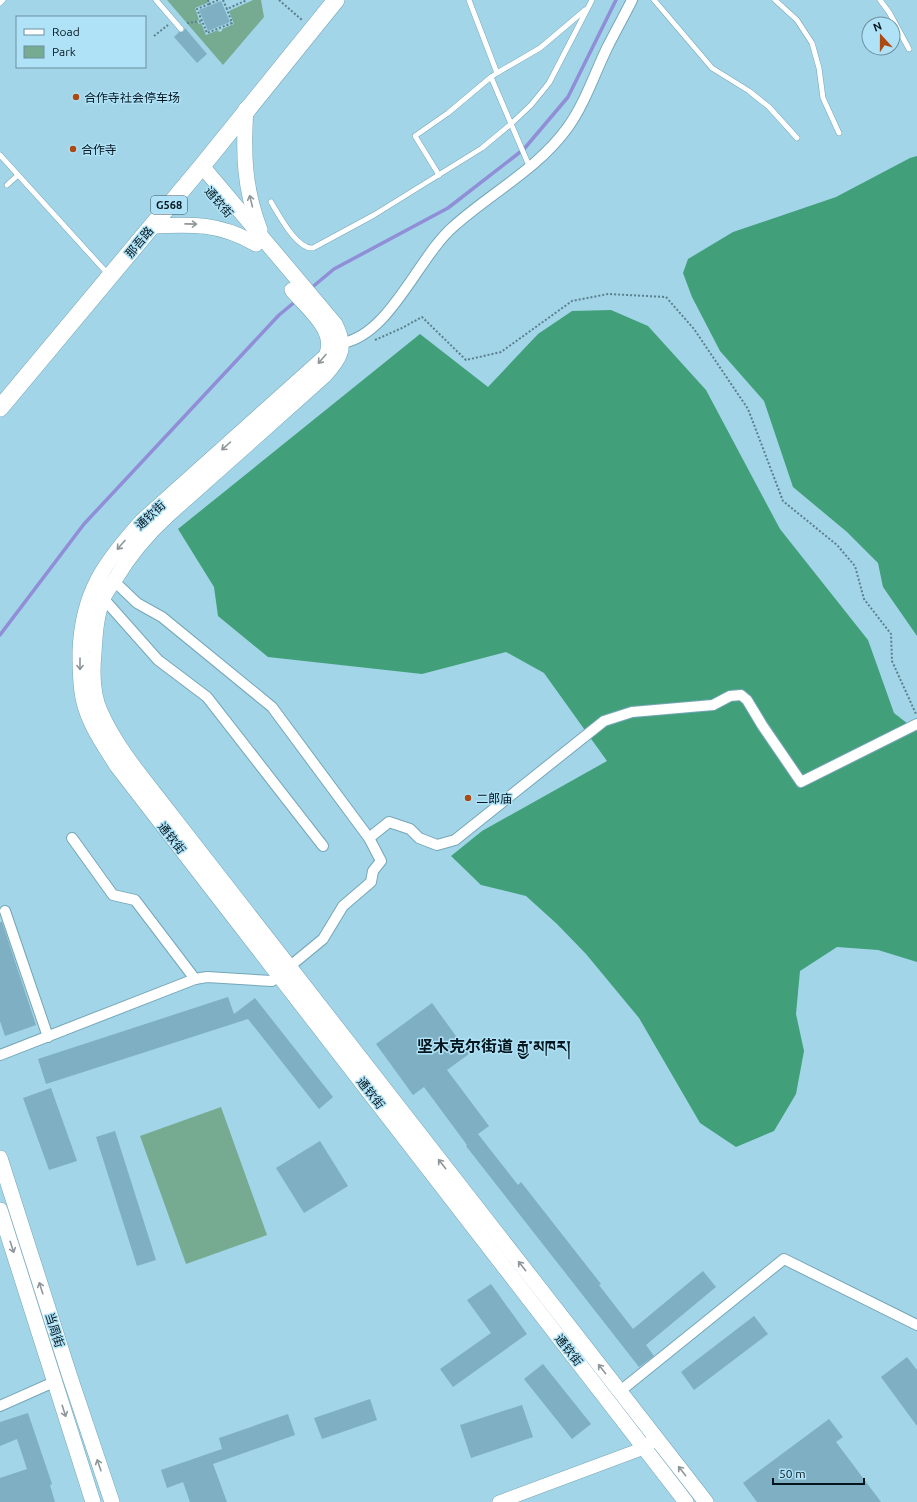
<svg xmlns="http://www.w3.org/2000/svg" width="917" height="1502" font-family="Ubuntu,'Noto Sans SC','Noto Serif Tibetan',sans-serif">
  <rect width="100%" height="100%" fill="#a2d5e8"/>
  <g fill="#76ab92">
    <polygon points="167,0 208,0 207,3 195,8 199,20 197,21 199,24 201,23 206,35 218,30 219,32 222,31 222,29 234,24 229,11 253,0 261,0 264,17 223,65"/>
    <polygon points="221,1107 267,1235 186,1264 140,1136"/>
  </g>
  <g fill="#41a07a">
    <polygon points="917,156 917,636 883,587 878,563 847,532 793,487 764,401 720,351 692,297 683,273 688,259 733,232 836,197 910,158"/>
    <polygon points="611,310 648,326 706,390 780,529 868,640 894,713 917,731 917,962 878,950 837,947 800,971 796,1014 804,1051 796,1094 774,1131 736,1147 700,1123 639,1018 586,954 557,924 526,896 481,885 451,856 482,831 607,761 544,673 506,652 422,674 268,657 218,616 214,587 178,529 420,334 488,387 538,334 572,311"/>
  </g>
  <g fill="none" stroke-linecap="round" stroke-linejoin="round">
    <g stroke="#908ed7" stroke-width="3.5">
      <polyline points="310,289 334,269 448,208 524,149 568,97 616,0"/>
      <polyline points="0,635 84,524 279,315 296,301"/>
    </g>
  </g>
  <g fill="#7eafc2">
    <polygon points="221,1 230,22 208,31 199,10"/>
    <polygon points="185,28 207,54 197,63 174,37 179,32 183,32"/>
    <polygon points="0,922 2,922 36,1025 5,1036 0,1021"/>
    <polygon points="228,997 234,1014 255,998 333,1097 319,1109 248,1019 46,1084 38,1059"/>
    <polygon points="432,1003 469,1054 447,1070 489,1126 478,1134 518,1185 521,1182 601,1284 599,1285 633,1329 703,1271 716,1287 646,1345 654,1356 639,1367 466,1146 467,1145 424,1087 413,1095 376,1044"/>
    <polygon points="51,1088 77,1161 49,1170 23,1098"/>
    <polygon points="115,1131 156,1260 137,1266 96,1137"/>
    <polygon points="320,1141 348,1186 304,1213 276,1168"/>
    <polygon points="491,1284 527,1334 453,1387 440,1369 491,1333 467,1300"/>
    <polygon points="754,1316 768,1334 694,1390 681,1372"/>
    <polygon points="907,1357 917,1370 917,1426 881,1377"/>
    <polygon points="543,1364 591,1424 572,1439 524,1379"/>
    <polygon points="370,1399 377,1420 322,1439 314,1418"/>
    <polygon points="522,1405 533,1437 471,1458 460,1425"/>
    <polygon points="28,1413 52,1484 50,1485 55,1502 0,1502 0,1478 27,1469 17,1439 0,1446 0,1422"/>
    <polygon points="288,1414 295,1435 213,1464 227,1502 190,1502 183,1482 167,1488 161,1470 222,1449 219,1438"/>
    <polygon points="829,1419 843,1437 836,1442 881,1502 757,1502 743,1483"/>
  </g>
  <g fill="none" stroke-linecap="round" stroke-linejoin="round">
    <defs>
      <g id="service">
        <polyline points="156,0 181,29"/>
        <polyline points="469,0 497,73 491,77 530,168"/>
        <polyline points="654,0 712,68 749,91 769,107 797,138"/>
        <polyline points="775,0 797,20 812,43 819,68 823,98 839,133"/>
        <polyline points="880,0 889,12 909,49"/>
        <polyline points="0,3 3,0"/>
        <polyline points="497,73 540,48 585,10"/>
        <polyline points="0,155 108,274"/>
        <polyline points="439,175 415,136 448,113 491,77"/>
        <polyline points="7,185 18,175"/>
        <path d="M271,202c8,13 26,48 42,46l61,-33 108,-67 29,-24 20,-19 18,-22 43,-83"/>
      </g>
      <g id="minor">
        <path d="M342,343c48,-8 76,-86 112,-117 38,-34 84,-57 114,-99 17,-24 26,-52 39,-79 8,-16 17,-32 25,-48"/>
        <polyline points="114,581 137,603 162,617 272,707 369,838 381,861 373,871 371,882 343,906 323,939 289,967"/>
        <polyline points="103,598 158,660 207,697 323,846"/>
        <polyline points="72,838 113,895 135,900 195,979"/>
        <polyline points="369,838 389,822 410,829 419,838 437,845 455,840 604,721 632,712 713,705 730,696 741,695 747,700 762,725 801,782 917,724"/>
        <polyline points="5,911 48,1037"/>
        <polyline points="0,1055 195,979 207,977 272,981 280,975"/>
        <polyline points="619,1392 784,1259 917,1325"/>
        <polyline points="0,1406 54,1382"/>
      </g>
      <polyline id="tertiary" points="499,1502 644,1448 651,1442"/>
      <g id="secondary">
        <path d="M246,109c-3,44 -2,79 14,121"/>
        <path d="M202,166l133,158c12,23 6,34 -11,52l-156,139c-22,20 -39,41 -54,66 -4,6 -9,12 -11,18 -7,17 -8,37 -9,54 -2,20 -2,42 7,60 17,38 46,70 71,103l534,686"/>
        <path d="M152,226c41,-2 68,-3 104,18"/>
        <path d="M292,290c15,18 46,41 34,66l-184,165c-38,42 -60,72 -62,131 0,15 0,31 3,46 5,25 21,47 34,68l569,736"/>
        <polyline points="0,1158 70,1377 112,1502"/>
        <polyline points="0,1210 93,1502"/>
      </g>
      <polyline id="trunk" points="0,408 202,166 336,0"/>
    </defs>
    <use href="#service" stroke="#75a6b9" stroke-width="6"/>
    <use href="#minor" stroke="#75a6b9" stroke-width="12"/>
    <use href="#tertiary" stroke="#75a6b9" stroke-width="14"/>
    <use href="#secondary" stroke="#75a6b9" stroke-width="16"/>
    <use href="#trunk" stroke="#75a6b9" stroke-width="18"/>
    <g stroke="#5b7f8c" stroke-width="2" stroke-dasharray="2 2" stroke-linecap="butt">
      <polyline points="208,0 209,4 218,0"/>
      <polyline points="223,0 227,9 247,0"/>
      <polyline points="279,0 302,20"/>
      <polyline points="209,4 197,9 207,33 232,23 227,9"/>
      <polyline points="187,23 202,21"/>
      <polyline points="154,36 168,25"/>
      <polyline points="375,340 402,328 422,317 466,360 501,352 572,301 608,294 666,297 694,329 748,409 783,501 837,545 855,566 864,599 891,634 892,661 916,714"/>
    </g>
    <use href="#service" stroke="#fff" stroke-width="5"/>
    <use href="#minor" stroke="#fff" stroke-width="10"/>
    <use href="#tertiary" stroke="#fff" stroke-width="13"/>
    <use href="#secondary" stroke="#fff" stroke-width="15"/>
    <use href="#trunk" stroke="#fff" stroke-width="17"/>
  </g>
  <defs><path id="oneway-shaft" d="M-6 0H5M1.5-3L5.5 0L1.5 3" fill="none" stroke-width="1.6" stroke-linecap="round" stroke-linejoin="round"/></defs>
  <g stroke="#8e9699">
    <use href="#oneway-shaft" transform="translate(251 201) rotate(-104)"/>
    <use href="#oneway-shaft" transform="translate(191 224) rotate(1)"/>
    <use href="#oneway-shaft" transform="translate(322 359) rotate(131)"/>
    <use href="#oneway-shaft" transform="translate(226 446) rotate(138)"/>
    <use href="#oneway-shaft" transform="translate(121 545) rotate(131)"/>
    <use href="#oneway-shaft" transform="translate(80 664) rotate(90)"/>
    <use href="#oneway-shaft" transform="translate(442 1164) rotate(-128)"/>
    <use href="#oneway-shaft" transform="translate(12 1247) rotate(72)"/>
    <use href="#oneway-shaft" transform="translate(522 1266) rotate(-128)"/>
    <use href="#oneway-shaft" transform="translate(41 1288) rotate(-108)"/>
    <use href="#oneway-shaft" transform="translate(602 1369) rotate(-128)"/>
    <use href="#oneway-shaft" transform="translate(64 1411) rotate(72)"/>
    <use href="#oneway-shaft" transform="translate(99 1465) rotate(-109)"/>
    <use href="#oneway-shaft" transform="translate(682 1471) rotate(-128)"/>
  </g>
  <g fill="#ad4a14" stroke="#afe2f6" stroke-width="1.5">
    <circle cx="76" cy="97" r="4"/>
    <circle cx="73" cy="149" r="4"/>
    <circle cx="468" cy="798" r="4"/>
  </g>
  <g text-anchor="middle" dominant-baseline="central" stroke-width="3" stroke-linejoin="round" paint-order="stroke">
    <rect fill="#afe2f6" stroke="#37535e" stroke-width="1" x="151" y="196" width="36" height="18" rx="3"/>
    <g font-size="11" font-weight="bold" fill="#04161d">
      <text x="169" y="205">G568</text>
    </g>
    <g font-size="12" fill="#04161d" stroke="#afe2f6" text-anchor="start">
      <text x="84" y="97">合作寺社会停车场</text>
      <text x="81" y="149">合作寺</text>
      <text x="476" y="798">二郎庙</text>
    </g>
    <g font-size="12" fill="#04161d" stroke="#afe2f6">
      <text transform="translate(219 202) rotate(49)">通钦街</text>
      <text transform="translate(139 242) rotate(-50)">那吾路</text>
      <text transform="translate(150 515) rotate(-43)">通钦街</text>
      <text transform="translate(172 838) rotate(52)">通钦街</text>
      <text transform="translate(371 1093) rotate(52)">通钦街</text>
      <text transform="translate(55 1330) rotate(72)">当周街</text>
      <text transform="translate(569 1350) rotate(52)">通钦街</text>
    </g>
    <g font-size="16" font-weight="bold" fill="#04161d" stroke="#afe2f6">
      <text x="494" y="1046">坚木克尔街道 རྒྱ་མཁར།</text>
    </g>
  </g>
  <rect x="16" y="16" width="130" height="52" fill="#afe2f6" stroke="#6b909f"/>
  <rect x="24" y="29" width="20" height="6" fill="#ffffff" stroke="#6b909f"/>
  <text x="52" y="36" font-size="12" fill="#04161d">Road</text>
  <rect x="24" y="46" width="20" height="12" fill="#76ab92" stroke="#6b909f"/>
  <text x="52" y="56" font-size="12" fill="#04161d">Park</text>
  <g transform="translate(881 36) rotate(339)"><circle r="19" fill="#afe2f6" stroke="#6b909f"/>
  <path d="M0-3L7 15L0 10L-7 15Z" fill="#ad4a14"/>
  <text y="-6" font-size="11" font-weight="bold" text-anchor="middle" fill="#04161d">N</text>
  </g>
  <path d="M773 1478v6h91v-6" fill="none" stroke="#04161d" stroke-width="2"/>
  <text x="779" y="1478" font-size="12" fill="#04161d" stroke="#afe2f6" stroke-width="3" paint-order="stroke">50 m</text>
</svg>
